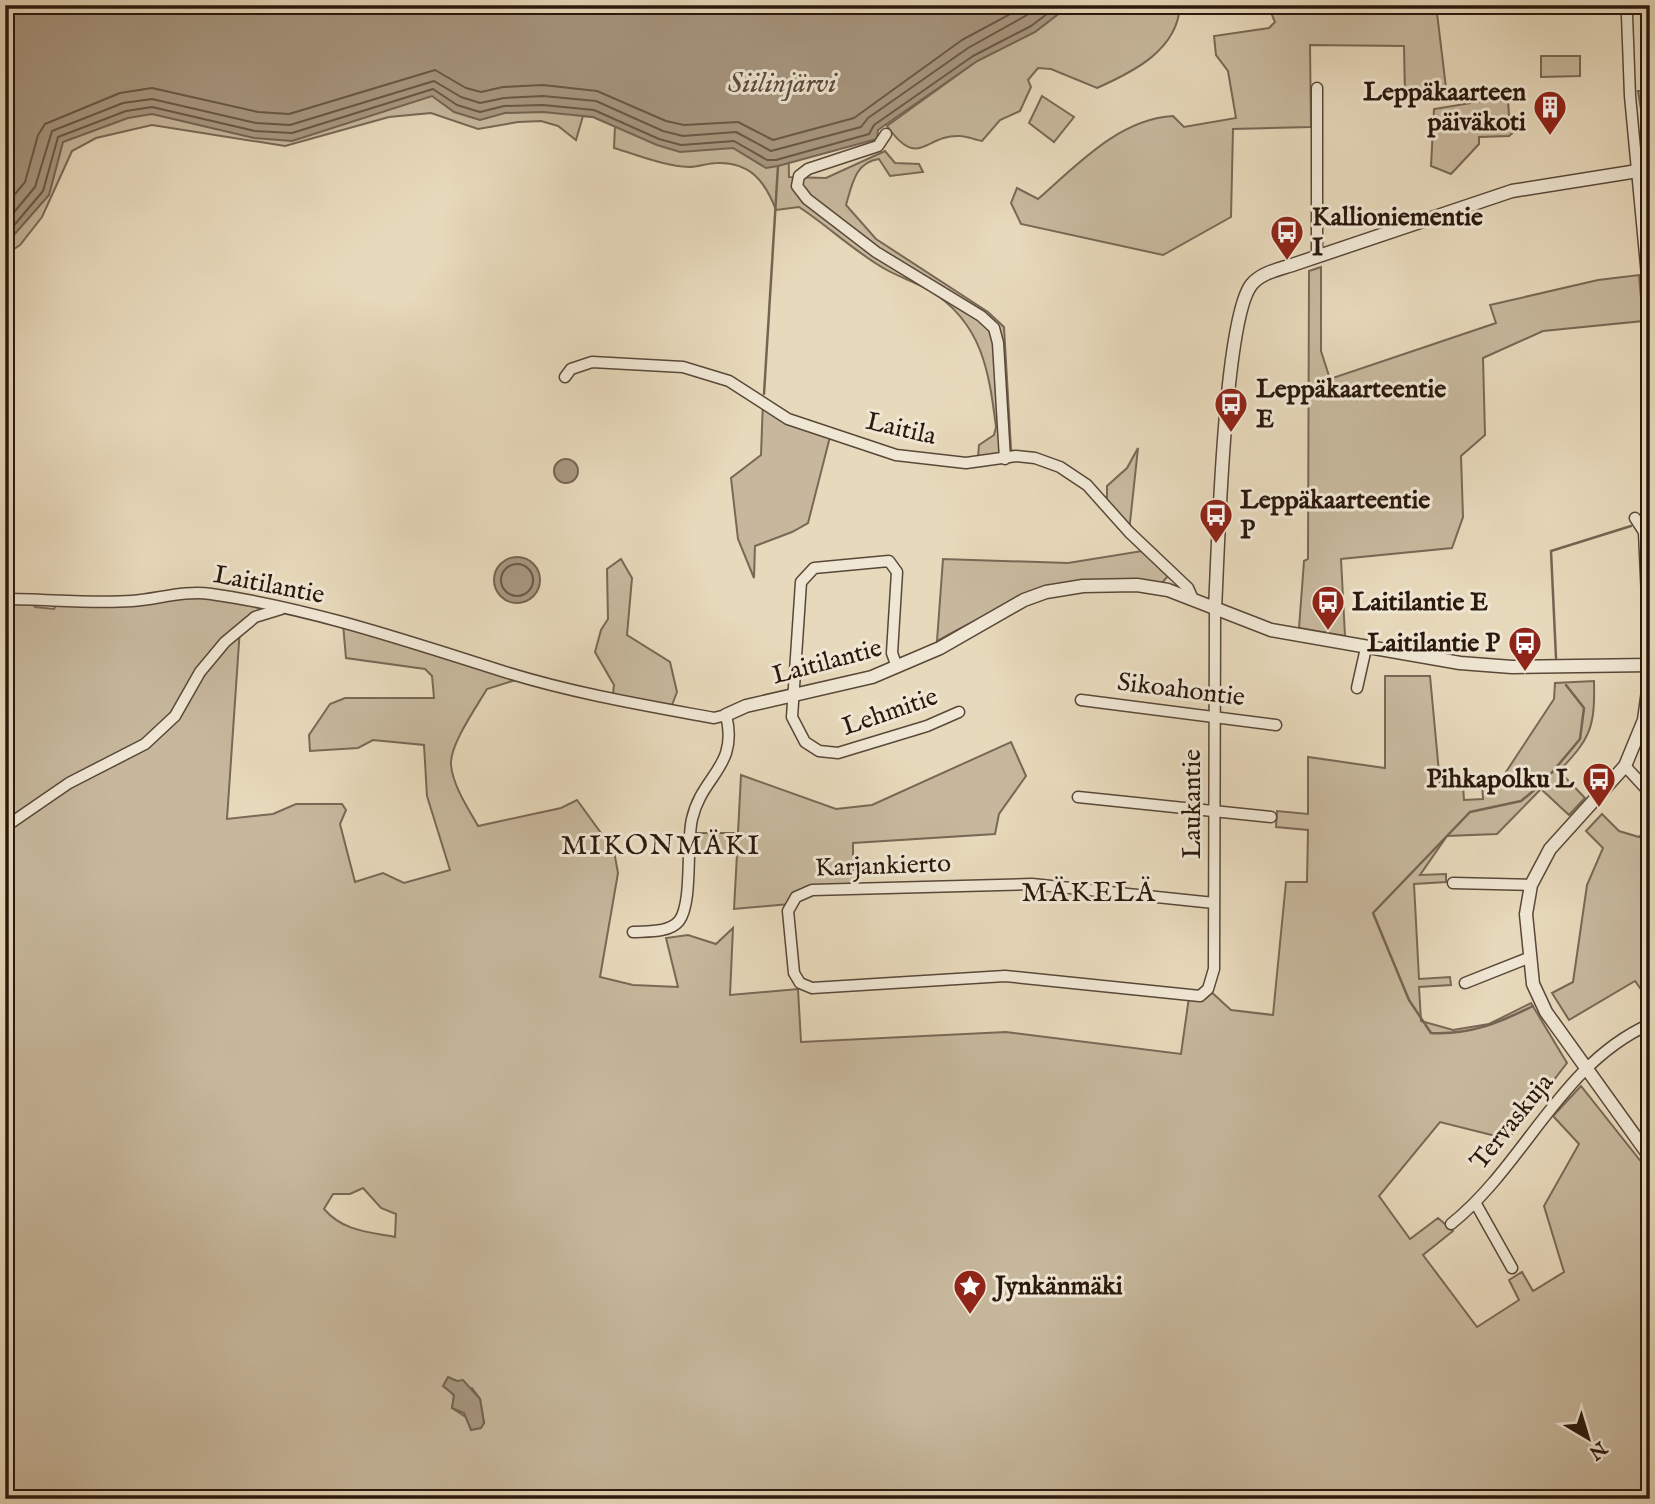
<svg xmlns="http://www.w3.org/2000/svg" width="1655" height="1504" font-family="'IM FELL English',serif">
  <rect width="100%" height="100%" fill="#e7d9bb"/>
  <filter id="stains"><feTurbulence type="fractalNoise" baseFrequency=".00286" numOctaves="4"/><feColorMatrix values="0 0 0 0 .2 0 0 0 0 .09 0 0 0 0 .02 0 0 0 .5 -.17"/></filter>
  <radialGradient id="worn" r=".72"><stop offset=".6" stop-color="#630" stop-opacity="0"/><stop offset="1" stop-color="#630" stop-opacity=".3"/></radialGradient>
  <g fill="#c7b89d" stroke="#786855" stroke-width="2" fill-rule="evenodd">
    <path d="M1070,5h110c-2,45 -47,67 -83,83l-46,-19 -13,-1 -10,12 3,7 -11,24 -20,9 -18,21c-7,-1 -15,-5 -22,-5 -35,-2 -41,35 -73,-10l90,-65 58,-29z"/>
    <path d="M1252,5h184l11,91 -42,-1 -1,-49 -94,-1 1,82 -78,2 -2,88 -68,38 -142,-31 -10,-21 6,-15 21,11c39,-34 81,-80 135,-83l11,11 52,-9 -8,-47 -12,-16 -2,-19 55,-8 6,-6 -6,-14z"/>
    <polygon points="1541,56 1580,56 1580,76 1541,77"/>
    <path d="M128,64l660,68 1,45 37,1 59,-27 10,12 24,1 4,8 -33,4 -11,-17c-24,3 -27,26 -33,46l30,34 112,73 16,15 7,122 5,7 -38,1 1,-12 15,-10 2,-8c-7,-56 -14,-105 -67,-137 -14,-8 -30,-13 -44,-21 -30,-17 -57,-43 -86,-62l-23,3c-11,-29 -26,-48 -59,-47 -9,0 -19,4 -28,4 -25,-1 -51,-12 -75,-19l1,-22 -21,-9 -11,-1 -7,24 -18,-14 -17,-5 -23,1 -40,7 -47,-16 -42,4 -104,29 -133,-21 -56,13 -24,13 -30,66 -22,28 -15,10v-143z"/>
    <polygon points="1638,91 1650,91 1650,122 1643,122"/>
    <polygon points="1042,96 1074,117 1054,142 1029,123"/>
    <polygon points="1483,101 1508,101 1509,115 1517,120 1517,129 1509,136 1479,137 1479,144 1451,174 1431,166 1434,109"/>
    <polygon points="1321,267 1321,351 1330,379 1496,323 1490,305 1598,280 1639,275 1643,321 1543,331 1483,358 1485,435 1461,456 1463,517 1452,548 1341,559 1345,636 1299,628 1304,561 1308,559 1309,274 1309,271"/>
    <polygon points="763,400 788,419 831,433 808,523 792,532 755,546 754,578 738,539 731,478 761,455"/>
    <polygon points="1138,448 1129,532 1107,505 1107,486 1127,468"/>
    <path d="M1142,551l26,25 -6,7c-82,-15 -155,19 -225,58l6,-82 125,4z"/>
    <polygon points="621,559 632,578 627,635 670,662 677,692 672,705 624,699 613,693 614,685 595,652 601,630 608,619 607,569"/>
    <path d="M207,593l80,15 -47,20 -13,191 46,-5 23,-10h46l4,6 -6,14 15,58 28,-9 21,10 46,-13 -23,-74 -3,-51 -51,-5 -15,8 -48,3 -1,-16 21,-31 15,-6h89l-2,-22 -7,-7 -79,-11 -3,-34 182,53 -38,12c-10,17 -38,57 -36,76 2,21 17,43 27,61l83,-18 16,-8 37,51 4,22 -18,104 33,8 45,2 -12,-49 22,-3 28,9 17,-16 -3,67 68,-6 3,53 205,-10 175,22 8,-57 19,-8 23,21 42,5 13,-133h21l1,-52 -32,-3 1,-16 31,3v-57l77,11v-92h45l10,107 60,-2 54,-82 1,-16 39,-2c1,46 -3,57 -35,90l26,27 -16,17 -28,-26 -44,45 -50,2 -27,39 26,-1v8l-32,2 5,95 31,-2 1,8 -32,2 2,34 32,9 36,-6 42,-21 36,60 -59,76 -68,-17 -61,74 31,43 28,-21 15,13 -30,24 54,72 42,-27 -10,-20 13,-8 11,19 31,-19 -20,-66 35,-62 -26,-28 28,-30 69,87v326h-1645v-900h24l6,8 19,2 5,-10zM1482,784l1,15 -19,1 -1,-15zM363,1188l18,20 15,6 -1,23c-27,-5 -52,-6 -71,-28l9,-15h17zM472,1388l8,11 4,24 -15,-4 -17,-11 2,-12 -3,-4z"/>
    <polygon points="1011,742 1026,776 999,814 995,834 853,843 853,889 812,890 790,904 734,909 737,854 694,851 695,833 738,833 741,775 836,809 872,805"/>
    <polygon points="1602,814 1619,831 1639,837 1650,826 1650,1002 1635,981 1569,1020 1552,993 1573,982 1587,885 1603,848 1586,831"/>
  </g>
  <g fill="#a79780" stroke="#756452" stroke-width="2">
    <polygon points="5,5 1070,5 1035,32 977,61 878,130 877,139 778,166 766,168 733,148 680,152 657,145 593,117 543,112 505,113 480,120 454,112 432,96 292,141 254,138 152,114 128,118 63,142 49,195 5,245"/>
    <circle cx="566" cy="471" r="12"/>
    <circle cx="517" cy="580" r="23"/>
    <polygon points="448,1377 457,1381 463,1380 480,1399 484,1423 481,1428 471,1430 464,1413 452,1408 454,1395 443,1386"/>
  </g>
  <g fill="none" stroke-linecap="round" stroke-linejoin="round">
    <g stroke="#685846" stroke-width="2">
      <polyline points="5,206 25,182 38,135 45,124 120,93 152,88 258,112 289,114 435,70 466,88 481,92 503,87 543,85 597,91 666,121 684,125 738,122 773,140 854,118 962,40 1027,5"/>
      <polyline points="5,223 35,187 52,131 123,103 152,99 256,123 290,125 434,81 461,97 480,103 504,98 543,96 596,101 663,131 683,136 736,132 771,151 861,127 868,118 968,48 1045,5"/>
      <polyline points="5,236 43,191 58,137 126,111 152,107 255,131 292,133 433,89 457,105 480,112 504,106 543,105 594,110 659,139 681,145 734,141 767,160 776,160 869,134 874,125 973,56 1031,26 1059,5"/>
      <circle cx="517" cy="580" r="16"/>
    </g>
    <g stroke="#756452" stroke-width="2.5">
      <polyline points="764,394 778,166"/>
      <polyline points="1556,658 1551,551 1631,526"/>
      <path d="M1533,1006c-34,17 -63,29 -102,27l-22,-33 -36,-87 97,-101 51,-11 23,-19 36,-43 4,-31 -18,-23"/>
    </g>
    <defs>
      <g id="minor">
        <polyline points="1627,15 1630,96 1650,308"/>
        <polyline points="1317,88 1317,256"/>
        <polyline points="886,134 878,146 808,169 799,176 797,186 807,199 876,252 981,316 994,328 998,343 1005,459"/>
        <polyline points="565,377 571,369 592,362 683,367 729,381 788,419 896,455 966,463 1016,456 1035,458 1060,467 1087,485 1129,532 1188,588 1192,597"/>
        <polyline points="1635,518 1644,532 1650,663"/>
        <path d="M5,599c42,0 85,5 127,2 26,-2 53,-11 79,-7 99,14 196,47 291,77 70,22 141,34 212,47l12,-3c13,52 -24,60 -34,104 -6,25 1,84 -13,102 -10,12 -32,10 -46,11"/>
        <polyline points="897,667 892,653 897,572 889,561 814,568 801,582 792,717 805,742 819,751 838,753 927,726 959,712"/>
        <polyline points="1357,688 1366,648"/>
        <polyline points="1081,700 1276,725"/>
        <polyline points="1625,766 1650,793"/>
        <polyline points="1078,797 1271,817"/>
        <polyline points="5,827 69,783 145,744 175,716 200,672 225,642 255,617 281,609"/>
        <polyline points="1453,883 1531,885"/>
        <polyline points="1214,903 1032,884 812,890 796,897 788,911 794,973 800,983 812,988 1005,976 1200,996 1208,989 1214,969 1215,609"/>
        <polyline points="1465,983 1528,958"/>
        <polyline points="1476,1204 1512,1268"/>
        <path d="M1451,1224c74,-59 109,-160 199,-200"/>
      </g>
      <g id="tertiary">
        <path d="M1215,609c3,-55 9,-293 37,-325 10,-12 29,-15 43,-20l217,-73 138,-22"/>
        <polyline points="1650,676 1644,720 1625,766 1550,849 1531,885 1526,914 1533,984 1546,1012 1650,1157"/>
        <polyline points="726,715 746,706 872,677 940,648 1024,600 1046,592 1083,586 1137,585 1168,590 1271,630 1460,663 1512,667 1650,665"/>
      </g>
    </defs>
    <use href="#minor" stroke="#594838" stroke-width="13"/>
    <use href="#tertiary" stroke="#594838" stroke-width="15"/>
    <use href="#minor" stroke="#efe6d3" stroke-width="10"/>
    <use href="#tertiary" stroke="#efe6d3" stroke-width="12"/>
  </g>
  <defs>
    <symbol id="building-pin" viewBox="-11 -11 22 30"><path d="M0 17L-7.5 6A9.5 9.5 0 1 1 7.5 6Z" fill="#8f2418" stroke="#efe6d3"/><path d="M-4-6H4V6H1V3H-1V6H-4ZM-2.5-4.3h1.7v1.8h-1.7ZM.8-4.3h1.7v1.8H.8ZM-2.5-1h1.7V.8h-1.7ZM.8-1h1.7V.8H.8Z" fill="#fff"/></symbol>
    <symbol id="bus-pin" viewBox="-11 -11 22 30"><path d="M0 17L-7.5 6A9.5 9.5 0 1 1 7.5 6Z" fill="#8f2418" stroke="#efe6d3"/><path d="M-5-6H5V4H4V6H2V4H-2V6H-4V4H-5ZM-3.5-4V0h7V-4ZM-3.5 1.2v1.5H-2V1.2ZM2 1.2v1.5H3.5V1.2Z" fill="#fff"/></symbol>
    <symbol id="sight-pin" viewBox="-11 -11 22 30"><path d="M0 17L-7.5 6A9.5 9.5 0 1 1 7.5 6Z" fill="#8f2418" stroke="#efe6d3"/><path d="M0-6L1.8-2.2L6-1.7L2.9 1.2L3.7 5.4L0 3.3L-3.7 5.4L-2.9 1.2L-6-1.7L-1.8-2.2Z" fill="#fff"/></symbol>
  </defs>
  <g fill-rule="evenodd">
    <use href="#building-pin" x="1531" y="88" width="38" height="52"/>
    <use href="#bus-pin" x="1268" y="213" width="38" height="52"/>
    <use href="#bus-pin" x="1212" y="385" width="38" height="52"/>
    <use href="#bus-pin" x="1197" y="496" width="38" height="52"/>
    <use href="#bus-pin" x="1309" y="583" width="38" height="52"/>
    <use href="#bus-pin" x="1506" y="624" width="38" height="52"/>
    <use href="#bus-pin" x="1580" y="760" width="38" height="52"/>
    <use href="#sight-pin" x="951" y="1267" width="38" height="52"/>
  </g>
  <g text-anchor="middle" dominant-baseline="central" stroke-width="6" stroke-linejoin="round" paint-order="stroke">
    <g font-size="26" font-weight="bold" fill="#2a180d" stroke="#efe6d3" text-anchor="start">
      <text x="1526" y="92" text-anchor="end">Leppäkaarteen<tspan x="1526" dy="30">päiväkoti</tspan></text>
      <text x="1312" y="217">Kallioniementie<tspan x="1312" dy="30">I</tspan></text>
      <text x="1256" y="389">Leppäkaarteentie<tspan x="1256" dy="30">E</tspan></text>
      <text x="1240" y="500">Leppäkaarteentie<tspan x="1240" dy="30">P</tspan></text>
      <text x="1352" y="602">Laitilantie E</text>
      <text x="1500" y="643" text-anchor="end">Laitilantie P</text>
      <text x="1574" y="779" text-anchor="end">Pihkapolku L</text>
      <text x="995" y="1286">Jynkänmäki</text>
    </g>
    <g font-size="26" fill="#2a180d" stroke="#efe6d3">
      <text transform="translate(901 429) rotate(13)">Laitila</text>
      <text transform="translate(269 585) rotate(11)">Laitilantie</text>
      <text transform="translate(827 662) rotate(-15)">Laitilantie</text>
      <text transform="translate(1181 690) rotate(7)">Sikoahontie</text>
      <text transform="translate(890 712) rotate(-19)">Lehmitie</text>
      <text transform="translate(1192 804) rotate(-90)">Laukantie</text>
      <text transform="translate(883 866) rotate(-2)">Karjankierto</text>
      <text transform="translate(1512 1122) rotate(-51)">Tervaskuja</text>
    </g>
    <g font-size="28" font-style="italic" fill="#5c4b3b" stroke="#efe6d3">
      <text x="782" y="84">Siilinjärvi</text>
    </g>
    <g font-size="28" letter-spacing="2" fill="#2a180d" stroke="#efe6d3">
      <text x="661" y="846">MIKONMÄKI</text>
      <text x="1089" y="893">MÄKELÄ</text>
    </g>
  </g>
  <rect width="1655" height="1504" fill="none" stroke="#e7d9bb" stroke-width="28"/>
  <rect x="7" y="7" width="1641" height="1490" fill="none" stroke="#2a180d" stroke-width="3.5"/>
  <rect x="14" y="14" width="1627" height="1476" fill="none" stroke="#2a180d" stroke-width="2"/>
  <g transform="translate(1588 1438) rotate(142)" stroke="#efe6d3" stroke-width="5" paint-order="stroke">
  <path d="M0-5L12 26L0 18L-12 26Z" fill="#2a180d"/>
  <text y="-10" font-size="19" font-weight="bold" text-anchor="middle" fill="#2a180d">N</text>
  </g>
  <rect width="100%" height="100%" filter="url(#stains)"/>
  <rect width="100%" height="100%" fill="url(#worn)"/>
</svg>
